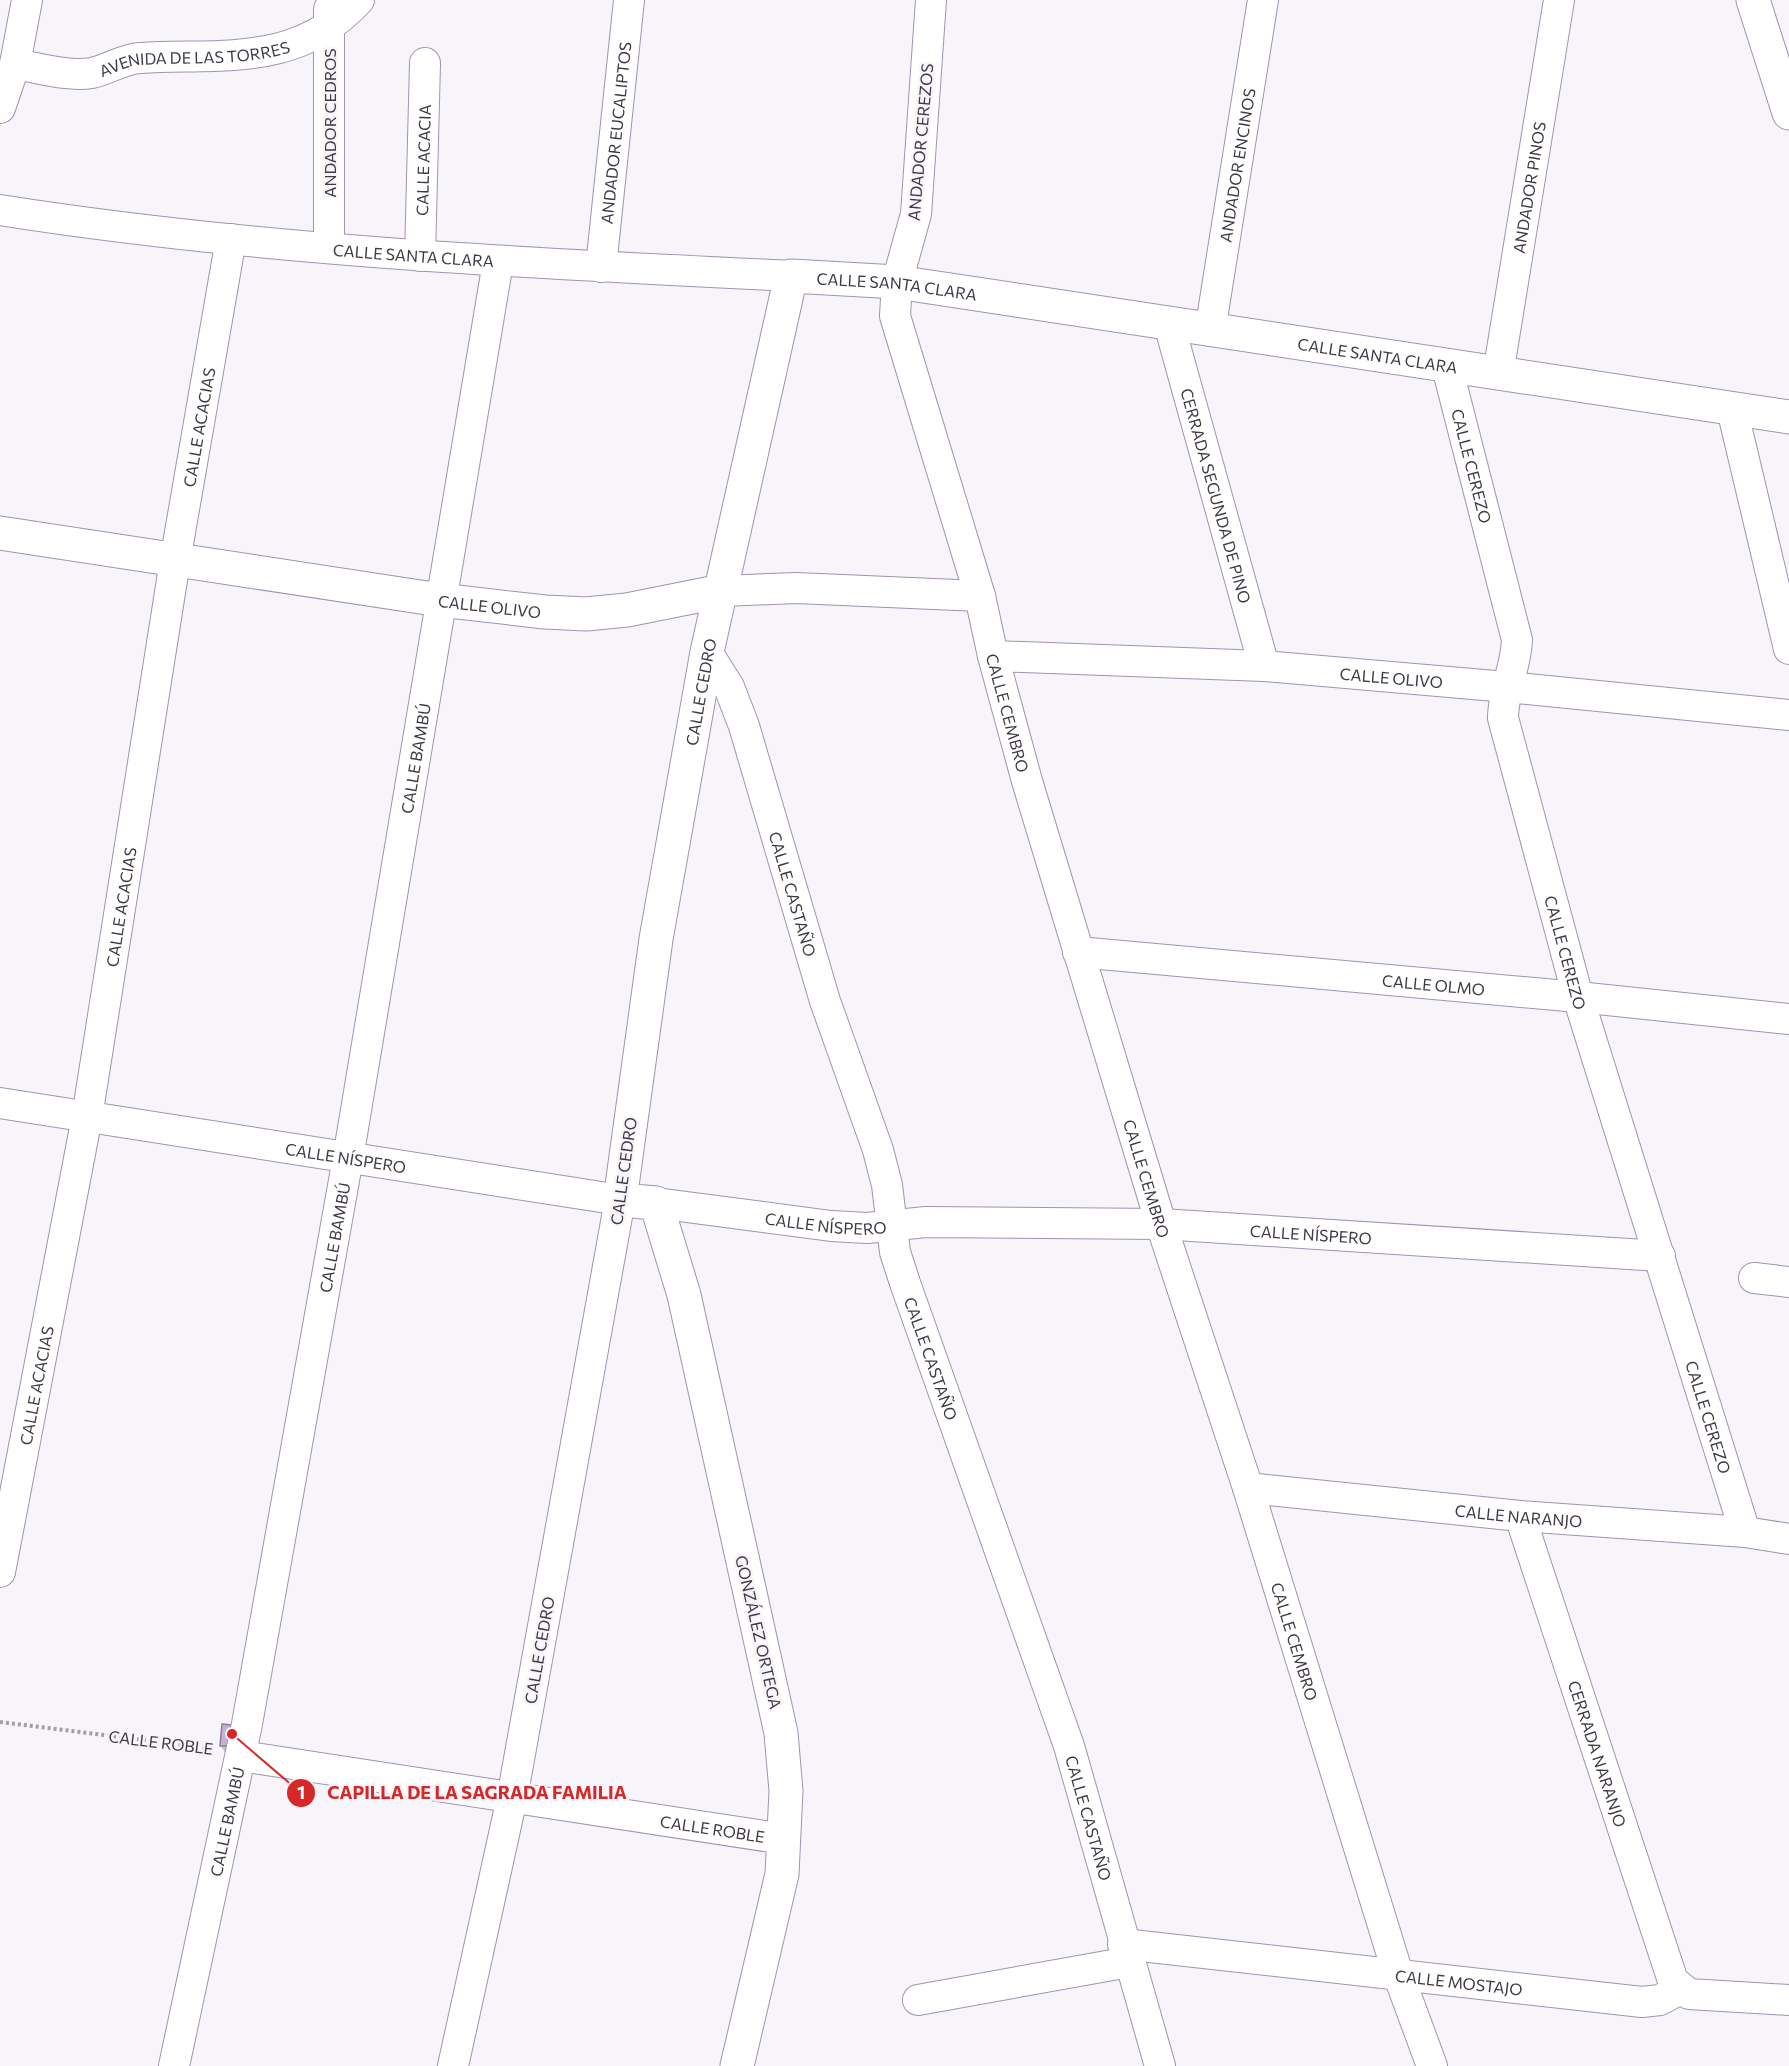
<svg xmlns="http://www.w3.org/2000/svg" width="1789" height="2066" font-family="Commissioner,sans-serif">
  <rect width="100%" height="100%" fill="#f7f4fa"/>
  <polygon fill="#0003" points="223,1726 240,1753 225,1753 221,1746"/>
  <polygon fill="#c4b2d1" stroke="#8e7c9a" stroke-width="1.5" points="222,1724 241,1726 236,1746 220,1746"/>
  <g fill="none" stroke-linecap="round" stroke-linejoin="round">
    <defs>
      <g id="street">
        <path id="s1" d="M931,0l-15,214 -19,68 -2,34 85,280 13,60 34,125 134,443 87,264 150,486 34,92"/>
        <polyline points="329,9 329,247"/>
        <path id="s2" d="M15,64c24,4 53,13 77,9 17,-4 31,-14 48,-15 82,-5 156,10 219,-58"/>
        <polyline points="0,108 15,64 27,0"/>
        <path id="s3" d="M0,210c261,41 527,53 791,66"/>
        <path id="s4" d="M420,256l5,-193"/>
        <path id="s5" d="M601,267l28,-267"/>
        <path id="s6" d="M1169,324l95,342"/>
        <path id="s7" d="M1210,331l53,-331"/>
        <path id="s8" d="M1447,367l70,273c-1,27 -14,51 -14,78l75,279 167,535"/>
        <path id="s9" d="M1498,374l61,-374"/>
        <polyline points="1732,409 1789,649"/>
        <polyline points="722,591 796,588 980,596"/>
        <path id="s10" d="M707,652l22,35 15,39 81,275 53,149 9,35 8,67 10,31 164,463 91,320"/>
        <path id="s11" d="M993,656l271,10 243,21 282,28"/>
        <path id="s12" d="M1078,952l500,45 211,22"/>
        <path id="s13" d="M0,1103l620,97 -108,598 -59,268"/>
        <path id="s14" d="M656,1203l175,23 36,2 59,-6 235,2 499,32"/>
        <polyline points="1754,1278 1789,1282"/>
        <path id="s15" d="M1248,1488l272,28 225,16 44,7"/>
        <path id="s16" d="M1520,1516l153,465 16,13 100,6"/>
        <path id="s17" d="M0,1572l87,-455 88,-556 56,-322"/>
        <path id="s18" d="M241,1756l543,83"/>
        <path id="s19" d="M1123,1944l519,58 18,-2 20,-11"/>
        <polyline points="918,2000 1129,1962"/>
        <path id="s20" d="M174,2066l73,-342 101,-566 150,-896"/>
      </g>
      <g id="secondary">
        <polyline points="1753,0 1789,113"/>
        <path id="s21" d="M0,533l440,67 105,12 41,2 41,-4 95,-19"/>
        <path id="s22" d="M737,2066l45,-192 4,-83 -5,-58 -97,-438 -28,-92 -36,-3 36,-261 51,-287 84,-376 106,6 892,135"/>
      </g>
    </defs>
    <use href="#street" stroke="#a391b0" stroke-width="32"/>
    <use href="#secondary" stroke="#a391b0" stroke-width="35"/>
    <polyline stroke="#a29da6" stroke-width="4" stroke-dasharray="3 3" stroke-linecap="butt" points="0,1722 208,1748"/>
    <use href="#street" stroke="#fff" stroke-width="30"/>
    <use href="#secondary" stroke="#fff" stroke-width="33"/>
  </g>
  <g text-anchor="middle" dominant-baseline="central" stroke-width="5" stroke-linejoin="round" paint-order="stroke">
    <g font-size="16" fill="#403845" stroke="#f7f4fa">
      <text stroke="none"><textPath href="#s2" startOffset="182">AVENIDA DE LAS TORRES</textPath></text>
      <text transform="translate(329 123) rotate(-90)">ANDADOR CEDROS</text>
      <text stroke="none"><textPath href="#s5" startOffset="135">ANDADOR EUCALIPTOS</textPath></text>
      <text transform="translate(920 142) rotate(-85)">ANDADOR CEREZOS</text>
      <text stroke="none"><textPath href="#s4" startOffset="96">CALLE ACACIA</textPath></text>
      <text stroke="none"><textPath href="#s7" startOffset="168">ANDADOR ENCINOS</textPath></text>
      <text stroke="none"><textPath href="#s9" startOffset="189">ANDADOR PINOS</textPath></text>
      <text stroke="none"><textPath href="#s3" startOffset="416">CALLE SANTA CLARA</textPath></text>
      <text stroke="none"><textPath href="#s22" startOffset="1966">CALLE SANTA CLARA</textPath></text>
      <text stroke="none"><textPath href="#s22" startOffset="2452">CALLE SANTA CLARA</textPath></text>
      <text stroke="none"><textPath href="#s17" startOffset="1162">CALLE ACACIAS</textPath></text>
      <text stroke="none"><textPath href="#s8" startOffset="102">CALLE CEREZO</textPath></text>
      <text stroke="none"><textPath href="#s6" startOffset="178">CERRADA SEGUNDA DE PINO</textPath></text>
      <text stroke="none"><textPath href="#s21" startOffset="495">CALLE OLIVO</textPath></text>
      <text stroke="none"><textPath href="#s11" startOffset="399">CALLE OLIVO</textPath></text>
      <text stroke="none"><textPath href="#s22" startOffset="1434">CALLE CEDRO</textPath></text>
      <text stroke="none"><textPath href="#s1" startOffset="732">CALLE CEMBRO</textPath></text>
      <text stroke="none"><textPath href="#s20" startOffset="1330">CALLE BAMBÚ</textPath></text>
      <text stroke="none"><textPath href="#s10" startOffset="258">CALLE CASTAÑO</textPath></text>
      <text stroke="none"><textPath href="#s17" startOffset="676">CALLE ACACIAS</textPath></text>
      <text stroke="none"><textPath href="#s8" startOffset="604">CALLE CEREZO</textPath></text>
      <text stroke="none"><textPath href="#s12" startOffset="357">CALLE OLMO</textPath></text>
      <text stroke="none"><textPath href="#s13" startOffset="350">CALLE NÍSPERO</textPath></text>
      <text transform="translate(623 1171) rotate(-82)">CALLE CEDRO</text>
      <text stroke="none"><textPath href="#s1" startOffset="1218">CALLE CEMBRO</textPath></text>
      <text stroke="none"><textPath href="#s14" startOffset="171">CALLE NÍSPERO</textPath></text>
      <text stroke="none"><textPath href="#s14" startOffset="657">CALLE NÍSPERO</textPath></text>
      <text stroke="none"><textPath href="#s20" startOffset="844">CALLE BAMBÚ</textPath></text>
      <text stroke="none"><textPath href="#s10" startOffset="744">CALLE CASTAÑO</textPath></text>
      <text stroke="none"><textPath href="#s17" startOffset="190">CALLE ACACIAS</textPath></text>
      <text stroke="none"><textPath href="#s8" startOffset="1090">CALLE CEREZO</textPath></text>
      <text stroke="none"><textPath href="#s15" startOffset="272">CALLE NARANJO</textPath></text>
      <text transform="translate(759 1632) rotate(77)">GONZÁLEZ ORTEGA</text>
      <text stroke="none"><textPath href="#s1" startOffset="1704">CALLE CEMBRO</textPath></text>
      <text transform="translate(539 1650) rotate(-80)">CALLE CEDRO</text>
      <text transform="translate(161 1742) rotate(7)">CALLE ROBLE</text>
      <text stroke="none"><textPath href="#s16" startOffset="250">CERRADA NARANJO</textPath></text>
      <text stroke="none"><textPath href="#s10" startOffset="1230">CALLE CASTAÑO</textPath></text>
      <text stroke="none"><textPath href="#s20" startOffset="250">CALLE BAMBÚ</textPath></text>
      <text stroke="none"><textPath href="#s18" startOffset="477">CALLE ROBLE</textPath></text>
      <text stroke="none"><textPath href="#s19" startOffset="338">CALLE MOSTAJO</textPath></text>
    </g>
  </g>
  <path fill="none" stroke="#d62828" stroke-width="2" d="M232 1734L301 1793"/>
  <g fill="#d62828" stroke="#f7f4fa" stroke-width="2">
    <circle cx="232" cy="1734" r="6"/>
    <circle cx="301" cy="1793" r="15"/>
  </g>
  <g font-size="18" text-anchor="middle" font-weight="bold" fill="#fff">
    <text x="301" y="1799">1</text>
  </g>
  <g font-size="18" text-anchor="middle" font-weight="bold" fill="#d62828" stroke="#f7f4fa" stroke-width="5" stroke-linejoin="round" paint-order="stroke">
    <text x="477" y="1799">CAPILLA DE LA SAGRADA FAMILIA</text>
  </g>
</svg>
